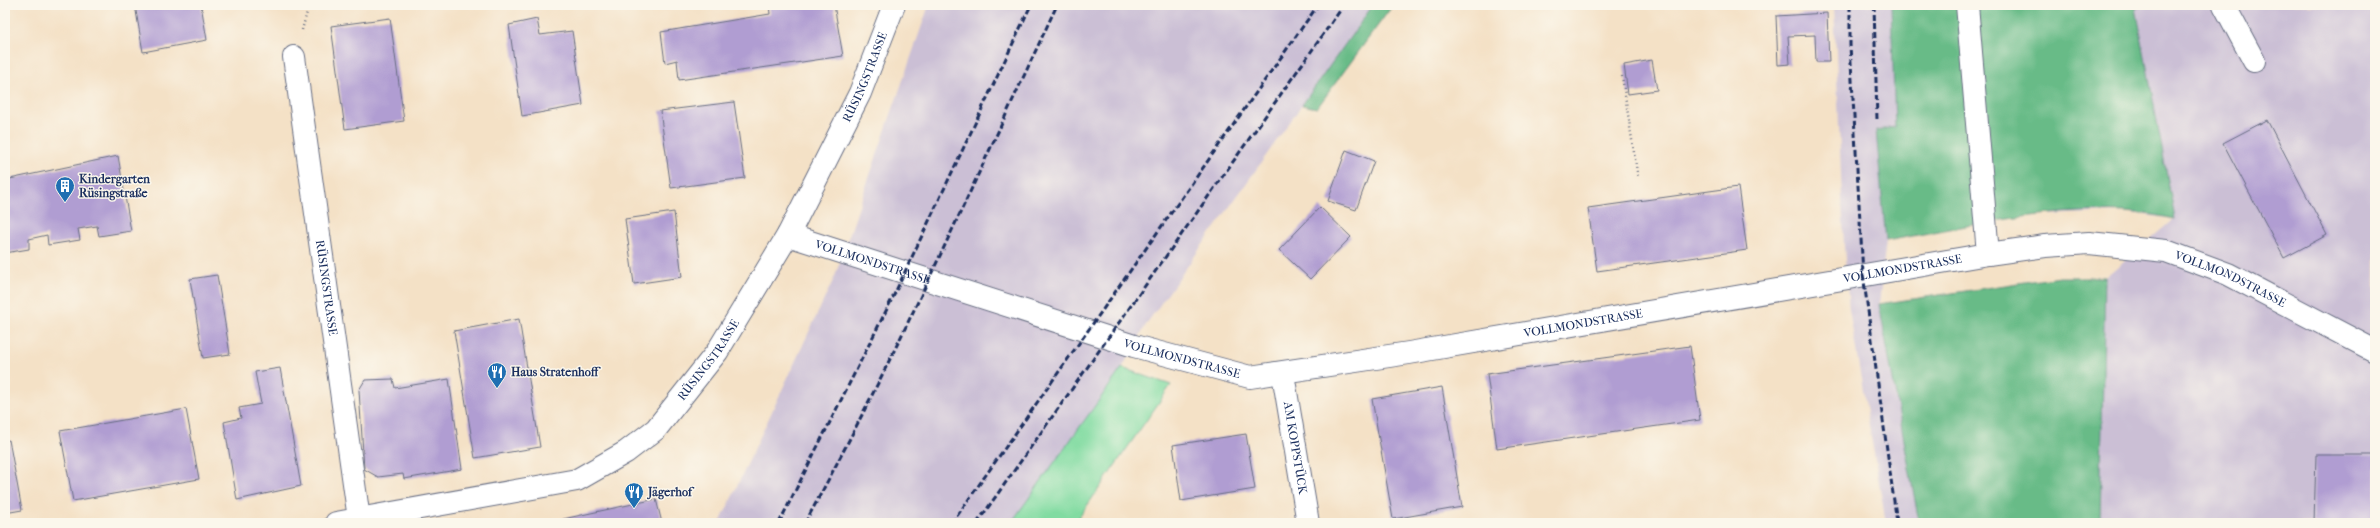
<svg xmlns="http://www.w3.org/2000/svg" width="2380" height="528" font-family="'IM FELL French Canon',serif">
  <rect width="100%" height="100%" fill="#fbf7ec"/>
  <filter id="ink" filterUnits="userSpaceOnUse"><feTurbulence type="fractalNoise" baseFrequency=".025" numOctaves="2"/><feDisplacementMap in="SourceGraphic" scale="8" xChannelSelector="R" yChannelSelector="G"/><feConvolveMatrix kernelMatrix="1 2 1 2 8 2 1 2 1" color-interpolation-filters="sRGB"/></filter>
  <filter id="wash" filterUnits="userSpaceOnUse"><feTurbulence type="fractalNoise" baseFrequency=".012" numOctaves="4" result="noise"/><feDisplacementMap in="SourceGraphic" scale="16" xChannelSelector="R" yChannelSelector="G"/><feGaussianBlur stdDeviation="0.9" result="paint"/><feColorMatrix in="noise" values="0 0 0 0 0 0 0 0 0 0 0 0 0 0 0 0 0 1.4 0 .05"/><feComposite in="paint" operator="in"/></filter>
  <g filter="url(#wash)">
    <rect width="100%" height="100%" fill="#f4e1c6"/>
    <g fill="#cbbfd5">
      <polygon points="929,5 1373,5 1147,323 1122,368 1011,523 720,523 835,276"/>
      <polygon points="1834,5 1891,5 1895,127 1876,130 1886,241 1879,304 1920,523 1886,523 1849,309 1844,247"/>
      <polygon points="2023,5 2375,5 2375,523 2100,523 2105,277 2174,219 2123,212 2044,215"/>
    </g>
    <polygon fill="#81dba1" stroke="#4e8580" points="1122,368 1171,385 1075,523 1011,523"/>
    <g fill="#68bb87" stroke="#427572">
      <polygon points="1373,5 1393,5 1317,108 1302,105"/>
      <path d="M1891,5h250l-5,3 39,211c-90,-21 -200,6 -289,22l-10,-111 19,-3z"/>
      <polygon points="2059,277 2105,277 2100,523 1916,523 1918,517 1879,304"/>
    </g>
    <g id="blocks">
      <g fill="#b09dd2">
        <polygon points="135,5 201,5 207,40 143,52"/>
        <polygon points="769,5 834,5 843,56 679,80 677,60 665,63 661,32 770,14"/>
        <polygon points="1827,13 1829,62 1816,62 1815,35 1788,36 1790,64 1778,65 1776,16"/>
        <polygon points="390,18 404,121 345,129 331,26"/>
        <polygon points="537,19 540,35 572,31 583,105 522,116 509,25"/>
        <polygon points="1652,60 1657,90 1628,94 1624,65"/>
        <polygon points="734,102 745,178 671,188 660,111"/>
        <polygon points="2267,120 2327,235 2284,258 2223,143"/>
        <polygon points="1346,150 1374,161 1356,210 1328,201"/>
        <polygon points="118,156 131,231 99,236 97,226 78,229 80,240 48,245 47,235 29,239 29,249 5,253 5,180"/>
        <polygon points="1738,187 1747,250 1597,271 1588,208"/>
        <polygon points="1320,207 1351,237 1310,279 1279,250"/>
        <polygon points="674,212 682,277 634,284 625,219"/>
        <polygon points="217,275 230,354 203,358 190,279"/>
        <polygon points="519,319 540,447 475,458 454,331"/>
        <polygon points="1690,346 1700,420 1497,449 1487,374"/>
        <polygon points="280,368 301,486 237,500 224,422 241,418 239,408 261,404 255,372"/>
        <polygon points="393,379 395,388 449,379 462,469 404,479 403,474 378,477 364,469 359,390 365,380"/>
        <polygon points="1442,387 1462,507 1393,519 1372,399"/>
        <polygon points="186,409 199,479 73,501 60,431"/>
        <polygon points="1246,434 1255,489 1181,501 1173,445"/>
        <polygon points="9,440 22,510 5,513 5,441"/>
        <polygon points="2316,455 2375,455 2375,523 2314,523"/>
        <polygon points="656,499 662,523 563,523 563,519"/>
      </g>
    </g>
  </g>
  <g filter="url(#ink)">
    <use href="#blocks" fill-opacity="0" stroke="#676d82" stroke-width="1"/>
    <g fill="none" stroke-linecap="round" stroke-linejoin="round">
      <defs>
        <g id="minor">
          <polyline points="1967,5 1988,254"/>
          <polyline points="2224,5 2254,61"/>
          <path id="s1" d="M294,57l65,462"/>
          <path id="s2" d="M788,235l346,111 116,31 159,-24 579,-99 57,-8 44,-3 77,8 62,23 147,77"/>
          <path id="s3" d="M1283,374l25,149"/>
          <path id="s4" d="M336,523l241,-43 49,-28 30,-23 61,-77 71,-117 72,-142 34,-88"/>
        </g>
      </defs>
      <use href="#minor" stroke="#676d82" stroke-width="24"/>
      <g stroke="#676d82" stroke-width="2.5" stroke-dasharray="1 3" stroke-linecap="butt">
        <polyline points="302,30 309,5"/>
        <polyline points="1622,76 1638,178"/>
      </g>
      <use href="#minor" stroke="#fff" stroke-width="22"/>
      <g stroke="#1b2f5e" stroke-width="3" stroke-dasharray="6 3" stroke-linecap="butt">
        <polyline points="1850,5 1850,45 1863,274 1897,523"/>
        <polyline points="1874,5 1877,120"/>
        <polyline points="779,523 894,295 1031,5"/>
        <path d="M805,523c92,-168 171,-345 252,-518"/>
        <polyline points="952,523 1318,5"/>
        <polyline points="977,523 1344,5"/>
      </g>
    </g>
  </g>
  <defs>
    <symbol id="building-pin" viewBox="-11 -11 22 30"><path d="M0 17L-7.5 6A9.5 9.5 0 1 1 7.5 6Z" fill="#1f6fb2" stroke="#fbf7ec"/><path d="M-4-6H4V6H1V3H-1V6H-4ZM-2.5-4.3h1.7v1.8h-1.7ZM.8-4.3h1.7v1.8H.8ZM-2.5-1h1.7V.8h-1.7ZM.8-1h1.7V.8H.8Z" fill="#fff"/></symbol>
    <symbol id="restaurant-pin" viewBox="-11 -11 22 30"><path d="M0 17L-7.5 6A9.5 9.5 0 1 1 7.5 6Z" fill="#1f6fb2" stroke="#fbf7ec"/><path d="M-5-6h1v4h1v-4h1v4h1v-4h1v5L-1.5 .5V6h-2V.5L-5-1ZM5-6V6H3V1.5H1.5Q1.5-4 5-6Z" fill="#fff"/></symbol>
  </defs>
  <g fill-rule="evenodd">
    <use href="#building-pin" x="54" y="175" width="22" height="30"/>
    <use href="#restaurant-pin" x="486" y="361" width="22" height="30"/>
    <use href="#restaurant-pin" x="623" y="481" width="22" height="30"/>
  </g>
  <g text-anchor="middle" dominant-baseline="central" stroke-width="3" stroke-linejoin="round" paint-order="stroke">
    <g font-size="12" fill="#1b2f5e" stroke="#fbf7ec">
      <text stroke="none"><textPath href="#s4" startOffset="750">RÜSINGSTRASSE</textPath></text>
      <text stroke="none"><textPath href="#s2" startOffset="89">VOLLMONDSTRASSE</textPath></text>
      <text stroke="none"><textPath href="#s2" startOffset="1145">VOLLMONDSTRASSE</textPath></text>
      <text stroke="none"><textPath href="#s2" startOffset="1481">VOLLMONDSTRASSE</textPath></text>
      <text stroke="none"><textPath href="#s1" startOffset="233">RÜSINGSTRASSE</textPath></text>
      <text stroke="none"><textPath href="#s2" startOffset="821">VOLLMONDSTRASSE</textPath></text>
      <text stroke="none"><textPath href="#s2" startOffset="413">VOLLMONDSTRASSE</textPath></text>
      <text stroke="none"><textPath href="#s4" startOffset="426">RÜSINGSTRASSE</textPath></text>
      <text stroke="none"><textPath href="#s3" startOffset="75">AM KOPPSTÜCK</textPath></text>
    </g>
    <g font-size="12" font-weight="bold" fill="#1b2f5e" stroke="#fbf7ec" text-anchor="start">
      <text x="79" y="179">Kindergarten<tspan x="79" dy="14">Rüsingstraße</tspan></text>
      <text x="511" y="372">Haus Stratenhoff</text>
      <text x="648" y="492">Jägerhof</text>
    </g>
  </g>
  <rect width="2380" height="528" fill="none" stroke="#fbf7ec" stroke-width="20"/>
</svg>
